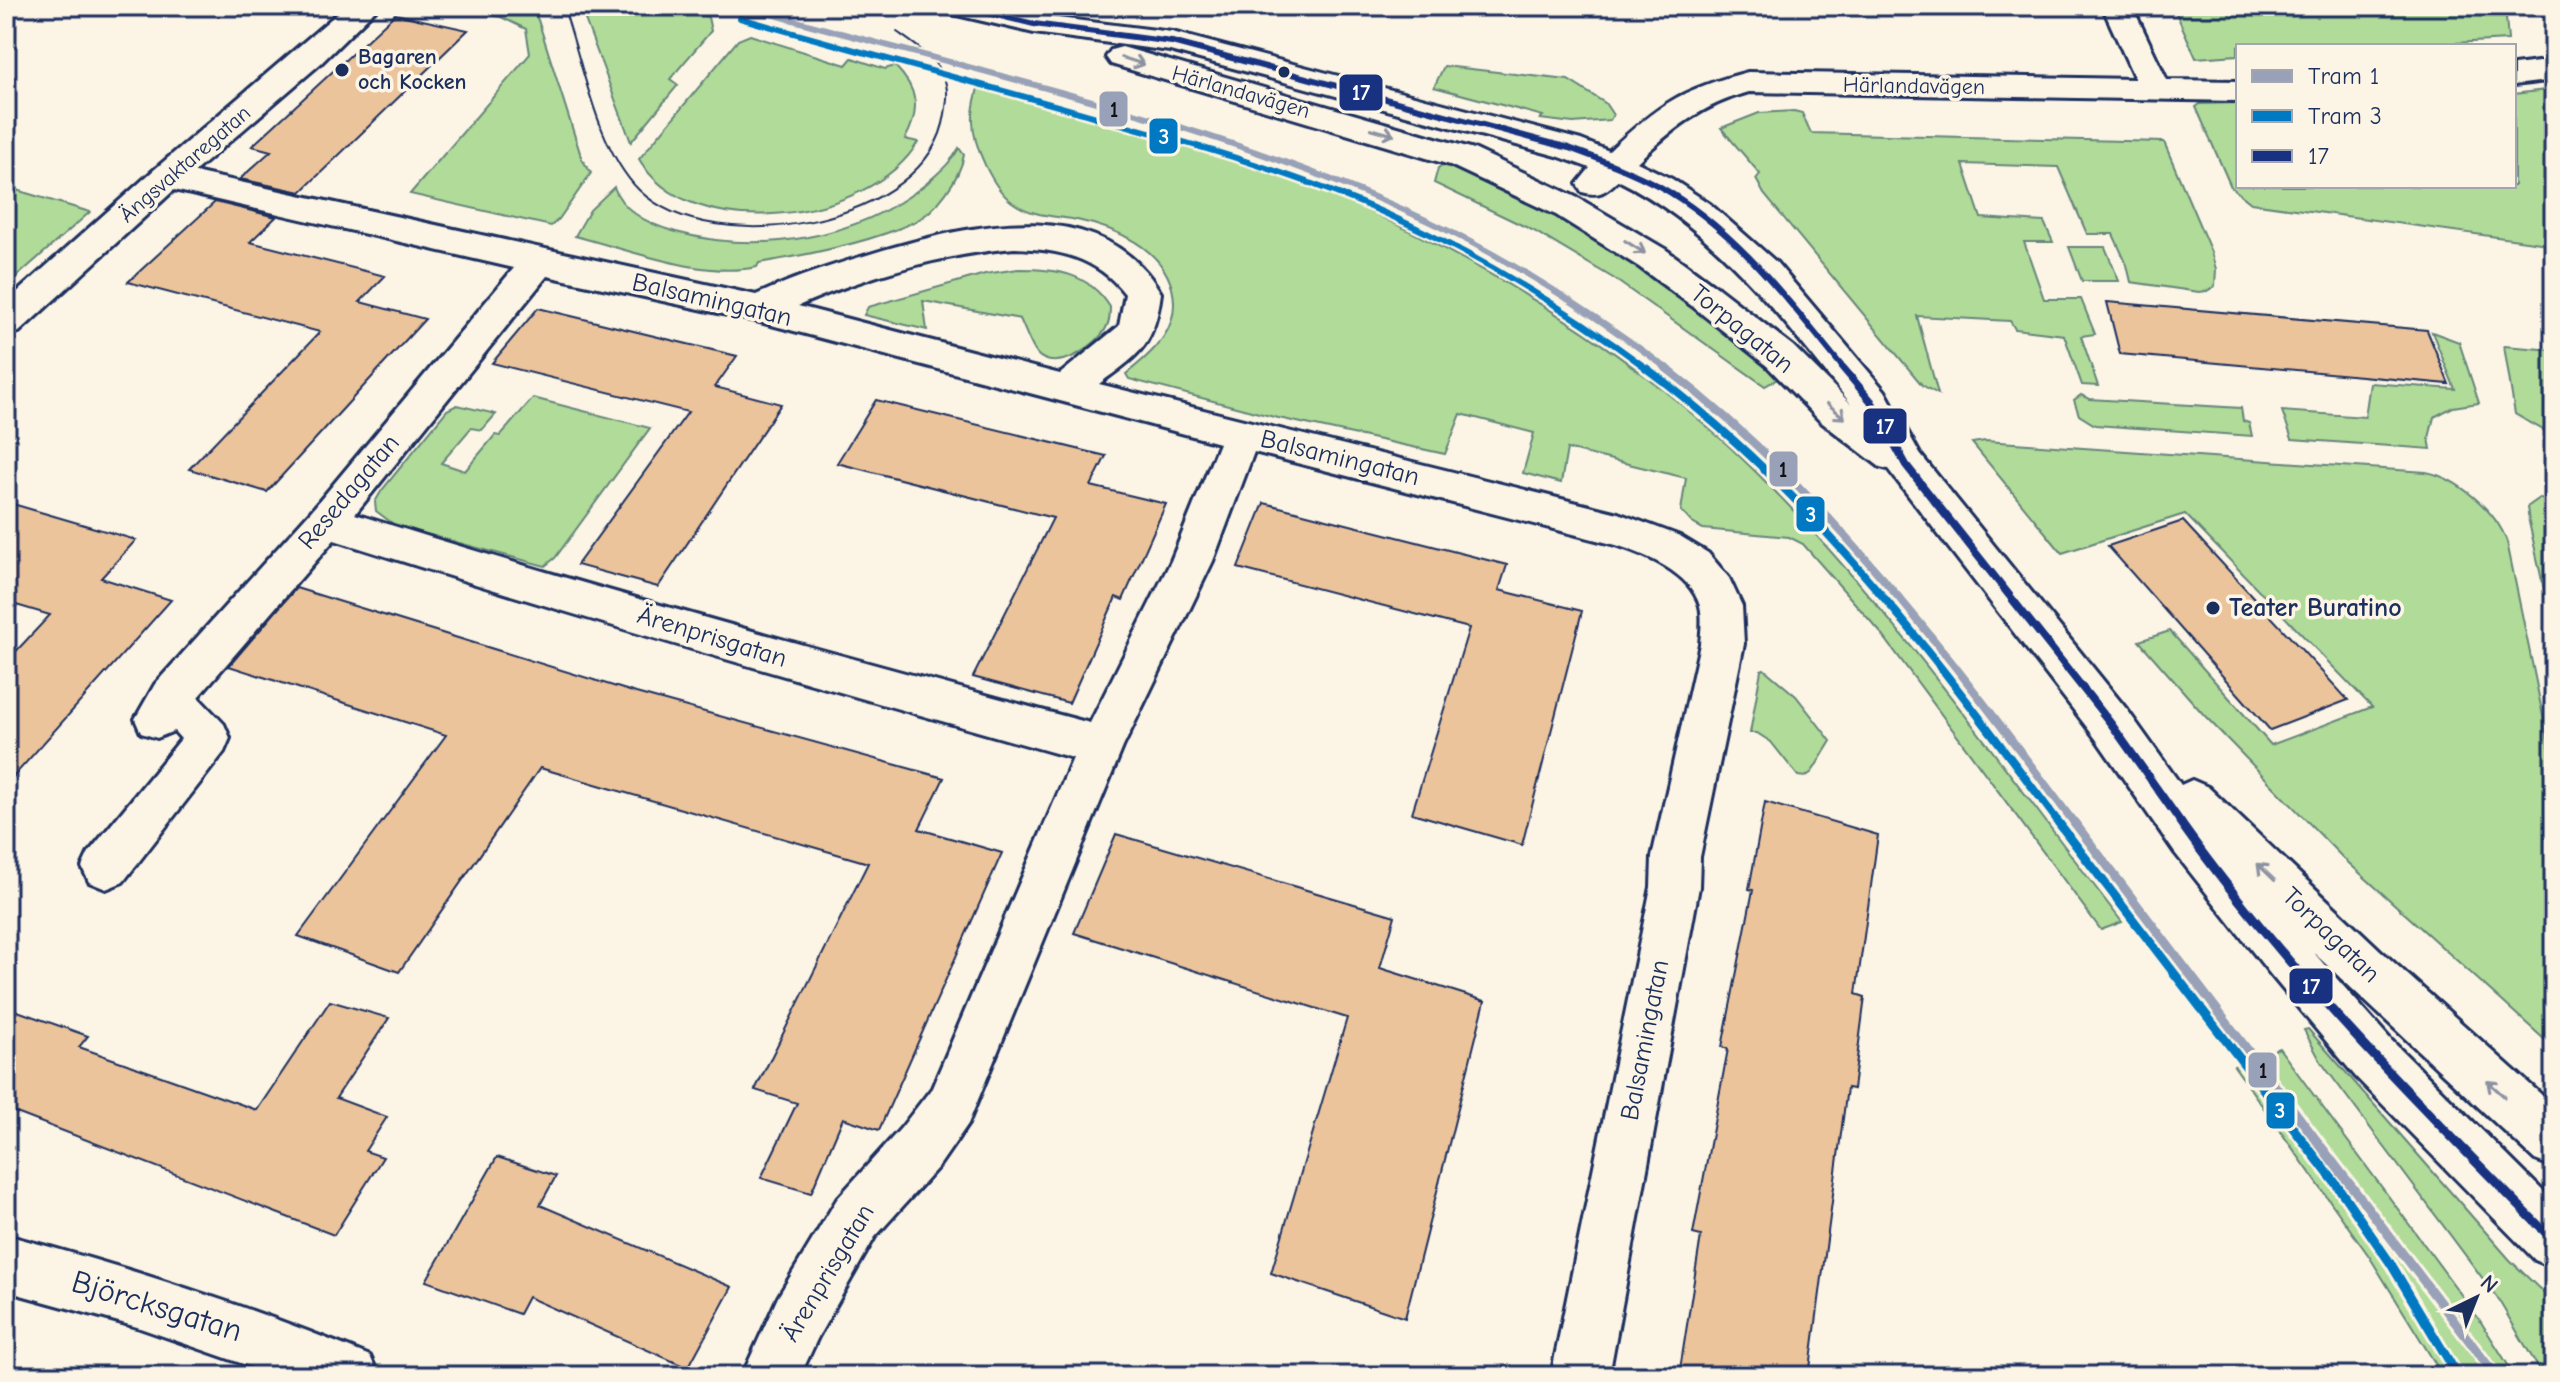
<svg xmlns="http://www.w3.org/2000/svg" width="2560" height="1382" font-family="'Comic Neue',sans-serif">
  <rect width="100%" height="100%" fill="#fcf5e5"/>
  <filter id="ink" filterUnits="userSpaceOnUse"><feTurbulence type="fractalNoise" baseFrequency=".0125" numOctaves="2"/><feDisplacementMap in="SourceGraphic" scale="16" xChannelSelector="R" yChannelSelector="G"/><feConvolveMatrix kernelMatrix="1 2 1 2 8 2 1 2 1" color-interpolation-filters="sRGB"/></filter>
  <g filter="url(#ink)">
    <g fill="#b0db98" stroke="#66857b" stroke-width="2">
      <polygon points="451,6 530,6 538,20 582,159 591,173 559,219 551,226 410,194 530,54 526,29 501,17"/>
      <polygon points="580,6 667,6 708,17 711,31 670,79 678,85 631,142"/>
      <polygon points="2173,6 2505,6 2508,40 2399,46 2238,46 2238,55 2196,58"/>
      <path d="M750,35l96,30 6,-7 33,11 10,-3c23,23 26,44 10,73l13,3c-47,80 -229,105 -279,17l99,-119z"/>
      <polygon points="1444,66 1568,80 1605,103 1613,115 1610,120 1573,123 1540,119 1543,116 1434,87"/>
      <path d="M979,84c92,27 184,52 274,84 30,10 61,18 90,31 149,68 298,158 414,274 136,136 248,297 365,449l-21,8 -220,-297 -78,-89 -14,-7 -86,-8 -11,-6 -11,-12 5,-33 -119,-29 -6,34 -38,-10 11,-40 -73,-19 -16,40 -171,-37 -145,-38 -3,-5c28,-23 56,-46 46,-86 -11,-41 -57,-60 -95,-68 -21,-4 -47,-4 -65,-18 -20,-15 -39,-57 -39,-81 -1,-13 3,-24 6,-37z"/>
      <polygon points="2554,89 2554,191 2549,201 2554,215 2554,245 2251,203 2231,187 2196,107 2200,104 2238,103 2238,186 2514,186 2514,94"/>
      <polygon points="1794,111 1802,113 1811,133 2164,142 2211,252 2216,269 2215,286 2207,291 2199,292 2131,282 2127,265 2113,234 2087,234 2058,167 1963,164 1981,218 2044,222 2053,242 2024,242 2044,299 2081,299 2095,334 2081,336 2098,386 2082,385 2064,335 2015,329 2010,321 1917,316 1938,394 1922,385 1764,194 1756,179 1760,174 1721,128 1759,113"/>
      <path d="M959,148l5,7c-4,23 -28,57 -50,67 -44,21 -107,33 -155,41l-2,4c-54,12 -128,-17 -182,-31l15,-26 24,-23c9,26 37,38 62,45 84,23 181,7 250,-48 12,-11 25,-21 33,-36z"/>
      <path d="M1447,161c79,37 158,77 228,131 36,27 69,57 104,86l-14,8 -152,-108 -79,-47 -100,-48 4,-15z"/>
      <polygon points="6,187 90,212 6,286"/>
      <polygon points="2069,247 2105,247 2119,281 2082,281"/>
      <path d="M1018,269c38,0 70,3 92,38 0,6 0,14 -3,19 -8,19 -51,49 -70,28 -7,-9 -12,-25 -17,-35l-97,-18 4,29 -63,-15 4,-8 117,-33z"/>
      <polygon points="2432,332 2459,342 2479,403 2453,407 2434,417 2429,438 2431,449 2292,439 2282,411 2365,417 2370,383 2455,389"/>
      <polygon points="2504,346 2554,350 2554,436 2515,414"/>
      <polygon points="2081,395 2089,399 2241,408 2243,421 2249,423 2252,436 2095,425 2079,415 2074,400"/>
      <polygon points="533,398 650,428 555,558 545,566 396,526 376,511 375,502 382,490 447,410 457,405 496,414 482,430 471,428 441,463 465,471 495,435 500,436"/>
      <path d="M1985,441l441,31c32,6 71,40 81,70l47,227v279l-212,-191 -138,-142 -65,-74 31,-10 101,114 101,-38 -187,-193 -123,39 -90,-110z"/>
      <polygon points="2540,498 2554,505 2554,635 2529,522 2527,507"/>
      <polygon points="1764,669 1796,696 1831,741 1812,772 1805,777 1798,776 1771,742 1757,733 1750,733 1761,670"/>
      <polygon points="2308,1029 2510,1260 2554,1303 2554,1376 2543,1376 2498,1299 2321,1062 2304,1030"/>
      <polygon points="2279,1048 2479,1319 2515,1376 2443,1376 2369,1256 2234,1066"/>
    </g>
    <g fill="#ecc49c" stroke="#1b2f5e" stroke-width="2">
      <polygon points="395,14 468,30 301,192 240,179 271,151 252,146"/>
      <polygon points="215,202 276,217 250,242 385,276 360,302 425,319 267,492 189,469 320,332 128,282"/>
      <polygon points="2107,302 2427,330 2449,384 2120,354"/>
      <polygon points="538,308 737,356 715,387 781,404 658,587 577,565 688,412 492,363"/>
      <polygon points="876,400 1106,456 1091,486 1166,504 1123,600 1116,597 1069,703 973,677 1053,518 837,463"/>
      <polygon points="6,502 136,540 101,578 171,600 6,785 6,662 50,615 6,602"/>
      <polygon points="1264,503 1507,565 1499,590 1582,611 1522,845 1412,813 1469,628 1238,568"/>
      <polygon points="2183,521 2348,700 2270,730 2108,546"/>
      <polygon points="296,588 636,693 944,778 919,829 1002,853 879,1130 843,1118 811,1193 761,1178 797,1103 755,1090 868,863 540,768 399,972 298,936 446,735 229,666"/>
      <polygon points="1765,802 1878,835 1856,994 1865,997 1853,1089 1847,1088 1809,1376 1679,1376 1701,1236 1693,1234 1728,1049 1722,1047 1753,890 1749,889"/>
      <polygon points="1116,834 1395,916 1380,968 1485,1001 1405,1318 1271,1273 1347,1018 1074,933"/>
      <polygon points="330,1001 389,1018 336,1098 387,1117 365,1151 383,1157 334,1235 6,1109 6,1007 88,1036 79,1047 257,1110"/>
      <polygon points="497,1157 556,1176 540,1205 732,1287 688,1368 528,1297 519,1314 426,1281"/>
    </g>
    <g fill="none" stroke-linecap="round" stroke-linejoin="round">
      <defs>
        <g id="minor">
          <path d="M346,6h33l-59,58 -126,108 562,123c41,-19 84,-32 127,-45 91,-26 219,-57 278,43 -7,53 -21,61 -62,91l519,129 62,23 28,17 21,25 13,28 2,38 -44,213 -1,30 -90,489h-58l100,-489 1,-30 48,-213c1,-12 3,-26 0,-38 -10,-34 -54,-51 -84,-61l-362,-93 -41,109 -90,186 -155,377 -29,42 -64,71 -57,100 -18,39h-58l36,-79 59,-98 64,-71 31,-40 141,-330c-247,-69 -494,-140 -739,-218l-136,157 26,27 6,14 -6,14 -101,130 -17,7 -17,-7 -7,-15 7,-15 92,-113 -7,-8 -17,7 -16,-5 -6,-14 20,-35 157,-174 202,-242 -340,-78 -155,142 -13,4v-34l149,-133zM1014,248c44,1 83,9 111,46l-6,32 -59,48 -262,-68c68,-30 142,-51 216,-58zM547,276l213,46 459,121 -48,118 -81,162c-246,-66 -492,-133 -735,-209z"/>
          <path d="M944,6h54l36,9 138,17 409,108 28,11c50,-47 73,-62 139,-79l387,7 -33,-73h30l35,74 71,1v20l-489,-9c-46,12 -78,38 -112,70l35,17 38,25 66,58 109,129 35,63 208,257 53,74 11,-5 16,7 172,163 174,156v61l-19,-7 -221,-207 78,88 162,161v66l-19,-8 -179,-183 -85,-102 -96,-122 -79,-114 -208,-270 -8,-2 -60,-46 -53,-55 -75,-60 -53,-39 -83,-52 -106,-50 -339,-101 -5,-7 5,-7 11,-3 352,102 106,50 85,50 53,39 75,58 58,58c-69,-85 -133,-174 -233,-224 -12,12 -19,17 -36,12l-5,-8 13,-16 -33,-12 -387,-105 -136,-18 -86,-20z"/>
          <polygon points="2554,60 2554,80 2514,85 2514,65"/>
          <path d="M6,1235c124,33 246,72 364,121l9,20h-101l-141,-49 -131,-36z"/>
        </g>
      </defs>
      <use href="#minor" stroke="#1b2f5e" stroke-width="6"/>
      <use href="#minor" fill="#fcf5e5" fill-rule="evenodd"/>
      <path stroke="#1b2f5e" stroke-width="2" d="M563,6c20,56 33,141 76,184 73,72 290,35 306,-76 2,-12 4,-24 -1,-36 -8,-20 -30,-34 -47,-46"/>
      <defs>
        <path id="bus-1-far2" d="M959,6l75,18 138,18 397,106c31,11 61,23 90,38 77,43 131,117 186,184"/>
        <polyline id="bus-1-far1" points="1843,368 1871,401 1906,465 2112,725 2182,824"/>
        <path id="bus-1" d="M2180,822c109,153 242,286 374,419"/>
      </defs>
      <use href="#bus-1-far2" stroke="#fcf5e5" stroke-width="11"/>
      <use href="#bus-1-far1" stroke="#fcf5e5" stroke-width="14"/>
      <use href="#bus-1" stroke="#fcf5e5" stroke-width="15"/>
      <use href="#bus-1-far2" stroke="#183181" stroke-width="6"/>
      <use href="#bus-1-far1" stroke="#183181" stroke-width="8"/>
      <use href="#bus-1" stroke="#183181" stroke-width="9"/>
      <defs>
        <path id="tram-1-far2" d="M743,6c226,65 472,115 685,215 86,40 165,92 241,149"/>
        <path id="tram-1-far1" d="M1666,368c163,126 286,292 409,456"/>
        <polyline id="tram-1" points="2074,822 2496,1376"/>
        <path id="tram-2-far2" d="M740,18c119,34 238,65 356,99 99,28 199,56 293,98 92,42 178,94 260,155"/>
        <path id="tram-2-far1" d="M1646,368c167,124 290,291 414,456"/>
        <polyline id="tram-2" points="2058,822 2336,1184 2391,1264 2458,1376"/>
      </defs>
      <use href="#tram-1-far2" stroke="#fcf5e5" stroke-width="11"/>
      <use href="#tram-1-far1" stroke="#fcf5e5" stroke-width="14"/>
      <use href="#tram-1" stroke="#fcf5e5" stroke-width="15"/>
      <use href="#tram-2-far2" stroke="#fcf5e5" stroke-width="11"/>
      <use href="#tram-2-far1" stroke="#fcf5e5" stroke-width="14"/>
      <use href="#tram-2" stroke="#fcf5e5" stroke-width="15"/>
      <use href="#tram-1-far2" stroke="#98a1b7" stroke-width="6"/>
      <use href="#tram-1-far1" stroke="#98a1b7" stroke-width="8"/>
      <use href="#tram-1" stroke="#98a1b7" stroke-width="9"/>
      <use href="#tram-2-far2" stroke="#0079c2" stroke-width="6"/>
      <use href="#tram-2-far1" stroke="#0079c2" stroke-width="8"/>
      <use href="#tram-2" stroke="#0079c2" stroke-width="9"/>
    </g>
    <defs><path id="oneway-shaft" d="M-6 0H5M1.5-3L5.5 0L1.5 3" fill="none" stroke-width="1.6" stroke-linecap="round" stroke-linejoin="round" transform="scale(2)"/></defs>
    <g stroke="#8c92a2">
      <use href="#oneway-shaft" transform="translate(1133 61) rotate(18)"/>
      <use href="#oneway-shaft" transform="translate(1383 132) rotate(16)"/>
      <use href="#oneway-shaft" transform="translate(1635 247) rotate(32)"/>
      <use href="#oneway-shaft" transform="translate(1836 411) rotate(41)"/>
      <use href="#oneway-shaft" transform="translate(2266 872) rotate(-136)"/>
      <use href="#oneway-shaft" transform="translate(2496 1089) rotate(-138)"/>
    </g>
  </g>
  <g fill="#1b2f5e" stroke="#fcf5e5" stroke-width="3">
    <circle cx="342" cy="70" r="8"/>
    <circle cx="1284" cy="72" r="7"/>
    <circle cx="2213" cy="608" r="8"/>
  </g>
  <g text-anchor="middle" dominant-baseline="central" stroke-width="7" stroke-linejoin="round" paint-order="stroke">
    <g font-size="22" font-weight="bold" fill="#1b2f5e" stroke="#fcf5e5" text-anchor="start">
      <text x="358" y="57">Bagaren<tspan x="358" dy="25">och Kocken</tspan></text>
    </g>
    <g font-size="22" fill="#1b2f5e" stroke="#fcf5e5">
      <text transform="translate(1914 86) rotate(1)">Härlandavägen</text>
      <text transform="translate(1241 92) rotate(16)">Härlandavägen</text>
      <text transform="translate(185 164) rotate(-41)">Ängsvaktaregatan</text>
    </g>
    <g font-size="26" fill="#1b2f5e" stroke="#fcf5e5">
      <text transform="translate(712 300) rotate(13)">Balsamingatan</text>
      <text transform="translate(1742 329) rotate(39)">Torpagatan</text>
      <text transform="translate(1340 458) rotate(14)">Balsamingatan</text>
      <text transform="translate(349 492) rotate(-50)">Resedagatan</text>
      <text transform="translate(712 637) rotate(17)">Ärenprisgatan</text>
      <text transform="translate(2331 935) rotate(44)">Torpagatan</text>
      <text transform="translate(1645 1040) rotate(-79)">Balsamingatan</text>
      <text transform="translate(828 1273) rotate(-59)">Ärenprisgatan</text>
    </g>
    <g font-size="26" font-weight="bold" fill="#1b2f5e" stroke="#fcf5e5" text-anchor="start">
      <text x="2229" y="608">Teater Buratino</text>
    </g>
    <g font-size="32" fill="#1b2f5e" stroke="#fcf5e5">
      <text transform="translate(157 1306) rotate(17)">Björcksgatan</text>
    </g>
  </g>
  <g stroke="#fcf5e5" stroke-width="3">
    <rect x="1338" y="73" width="46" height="39" rx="8" fill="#183181"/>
    <rect x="1098" y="90" width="31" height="38" rx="8" fill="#98a1b7"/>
    <rect x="1148" y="117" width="31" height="38" rx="8" fill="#0079c2"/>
    <rect x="1862" y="407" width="46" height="38" rx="8" fill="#183181"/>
    <rect x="1768" y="450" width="31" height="38" rx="8" fill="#98a1b7"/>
    <rect x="1795" y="495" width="31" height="38" rx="8" fill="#0079c2"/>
    <rect x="2288" y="967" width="46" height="38" rx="8" fill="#183181"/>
    <rect x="2247" y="1051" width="31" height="38" rx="8" fill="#98a1b7"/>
    <rect x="2265" y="1091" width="31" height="39" rx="8" fill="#0079c2"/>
  </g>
  <g font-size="22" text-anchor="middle" font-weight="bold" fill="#fff">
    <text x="1361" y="100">17</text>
    <text x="1164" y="144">3</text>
    <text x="1885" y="434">17</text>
    <text x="1811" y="522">3</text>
    <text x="2311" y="994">17</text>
    <text x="2280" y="1118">3</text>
  </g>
  <g font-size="22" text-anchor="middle" font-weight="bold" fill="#111">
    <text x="1114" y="117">1</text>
    <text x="1783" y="477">1</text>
    <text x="2263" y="1078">1</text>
  </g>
  <rect width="2560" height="1382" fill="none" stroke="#fcf5e5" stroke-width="32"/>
  <rect x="16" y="16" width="2528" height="1350" fill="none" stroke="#1b2f5e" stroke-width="3" filter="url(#ink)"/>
  <rect x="2236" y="44" width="280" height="144" fill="#fcf5e5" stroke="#a2a6af" stroke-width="2"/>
  <rect x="2252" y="70" width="40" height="12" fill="#98a1b7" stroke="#a2a6af" stroke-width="2"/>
  <text x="2308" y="84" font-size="24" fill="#1b2f5e">Tram 1</text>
  <rect x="2252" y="110" width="40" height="12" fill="#0079c2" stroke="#a2a6af" stroke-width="2"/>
  <text x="2308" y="124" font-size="24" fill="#1b2f5e">Tram 3</text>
  <rect x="2252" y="150" width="40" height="12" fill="#183181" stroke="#a2a6af" stroke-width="2"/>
  <text x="2308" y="164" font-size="24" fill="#1b2f5e">17</text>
  <g transform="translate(2476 1298) rotate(43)" stroke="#fcf5e5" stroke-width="6" paint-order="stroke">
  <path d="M0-6L14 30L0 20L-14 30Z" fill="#1b2f5e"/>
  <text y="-12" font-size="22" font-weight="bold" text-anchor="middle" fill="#1b2f5e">N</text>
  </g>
</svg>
